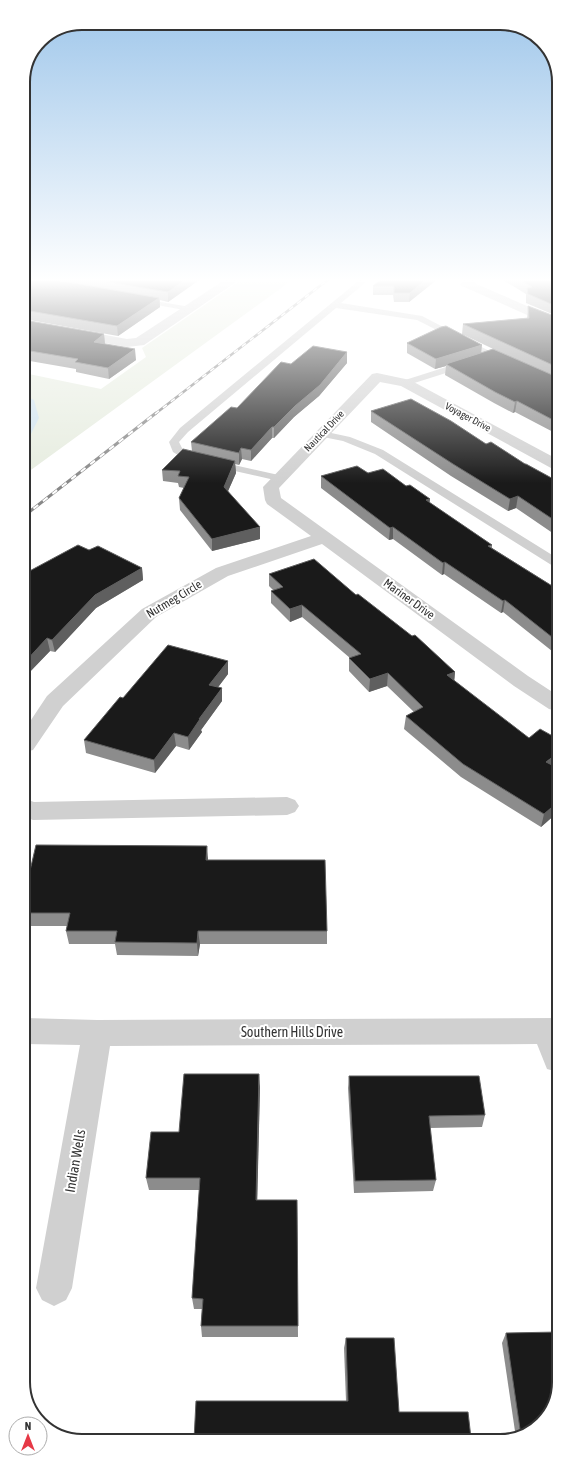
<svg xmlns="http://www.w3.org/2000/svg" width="582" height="1464" font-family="'Asap Condensed',sans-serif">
  <rect width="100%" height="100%" fill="#fff"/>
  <polygon fill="#e6ecdf" points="244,278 295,278 24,475 24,373 101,389 146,357 142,348"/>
  <polygon fill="#cfe2ee" points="24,395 34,400 39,418 31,434 24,439"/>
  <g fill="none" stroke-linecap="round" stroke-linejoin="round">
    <g fill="#d0d0d0" fill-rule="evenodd">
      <polygon points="362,278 371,278 341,303 422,316 497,355 493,358 490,357 417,320 336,308 188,432 179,442 182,448 194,456 283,476 284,478 283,480 279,481 186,460 173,452 169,442 180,428"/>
      <polygon points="137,298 190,307 194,309 190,311 140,302 137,302"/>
      <polygon points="465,361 468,362 470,364 468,366 408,385 405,386 400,383 402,381"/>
      <polygon points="322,431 350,437 383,450 557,558 557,567 553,566 375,454 343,441 318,436 317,434 318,432"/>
    </g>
    <g fill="#d0d0d0" fill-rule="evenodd">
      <polygon points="225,278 237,278 239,280 144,345 127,347 24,328 24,320 127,339 136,338 226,279"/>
      <polygon points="466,278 479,278 474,283 557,319 557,325 550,325 462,286 460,284"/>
      <polygon points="377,373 410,380 557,459 557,470 551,468 401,386 380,382 279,488 281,498 528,676 557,695 557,711 549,709 514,686 322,544 228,576 156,617 63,706 33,750 25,752 25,729 47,696 142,609 216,568 311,536 267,504 265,500 263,487 372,374"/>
      <polygon points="287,797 295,800 299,806 295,812 287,815 33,820 25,817 25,799 34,802"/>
      <polygon points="25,1018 97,1020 558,1018 558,1072 547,1069 537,1044 110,1046 72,1288 66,1300 54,1306 42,1300 36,1288 80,1045 25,1044"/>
    </g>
    <defs>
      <polyline id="rail-far1" points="155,414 330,278"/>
      <polyline id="rail" points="24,516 156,413"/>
    </defs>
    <use href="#rail-far1" stroke="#888" stroke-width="2.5"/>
    <use href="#rail" stroke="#888" stroke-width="3"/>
    <use href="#rail-far1" stroke="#fff" stroke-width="1.5" stroke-dasharray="5" stroke-linecap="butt"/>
    <use href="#rail" stroke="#fff" stroke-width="2" stroke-dasharray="6" stroke-linecap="butt"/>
  </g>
  <g fill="#8c8c8c" fill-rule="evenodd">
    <polygon points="24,278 202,278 168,302 160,300 160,307 118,336 24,319"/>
    <polygon points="383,278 439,278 409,302 394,302 393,295 373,295 373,286"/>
    <polygon points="503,278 556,278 557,316 526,303 526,294 503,280"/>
    <path d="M528,306l29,11v117l-42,-22 -2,1 -19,-10 -49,-28 1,-9 -11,3 -28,-16v-10l55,-9 1,-10 64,-6zM464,335l48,23 -31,-5z"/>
    <polygon points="24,320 104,334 105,344 136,360 109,379 76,372 76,369 24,360"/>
    <polygon points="347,352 347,363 319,396 294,417 274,438 272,438 251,461 242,459 239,465 235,464 236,473 228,491 260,539 212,551 180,510 179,498 184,488 179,487 178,483 163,481 162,470 192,451 191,442 237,408 291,364"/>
    <polygon points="371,411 486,444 557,481 557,536 516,508 508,511 451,476 371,422"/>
    <polygon points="368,473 430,503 492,545 492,548 557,589 557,655 503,612 501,613 444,574 442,575 393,539 389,540 321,488 321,476"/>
    <polygon points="89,550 142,568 143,580 96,608 55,652 50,651 24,678 24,574"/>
    <polygon points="269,574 356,595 455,672 454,680 554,766 558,768 558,812 541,827 461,777 404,729 406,716 414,712 387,686 369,692 349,671 349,658 350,658 302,617 290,622 271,603 271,591 273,590 269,586"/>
    <polygon points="228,661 228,674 218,687 222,701 201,730 202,732 189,750 176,746 155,773 86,753 84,740 123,698"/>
    <polygon points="208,859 208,860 327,931 327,944 200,944 198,956 117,955 115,944 69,944 66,931 67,926 25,926 25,892"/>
    <polygon points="349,1076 485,1115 482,1127 430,1128 436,1180 433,1191 354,1193 348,1088"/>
    <polygon points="260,1087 257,1200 297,1200 298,1337 202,1337 201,1326 202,1309 194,1309 192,1298 200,1190 149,1190 146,1178 179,1132"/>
    <polygon points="506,1333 547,1418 519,1438 516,1438 502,1343"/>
    <polygon points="346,1338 399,1412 346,1401 344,1348"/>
  </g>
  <g fill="#5f5f5f">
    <polygon points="188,278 202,278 168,302 168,292"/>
    <polygon points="428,278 439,278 409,302 410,293"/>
    <polygon points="159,298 160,307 118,336 117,326"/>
    <polygon points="104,334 105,345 94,342"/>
    <polygon points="482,345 481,355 446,364 446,366 435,369 436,359"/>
    <polygon points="135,349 136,360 109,379 108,368"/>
    <polygon points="347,352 347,363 319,396 294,417 274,438 274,427"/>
    <polygon points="517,401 515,412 513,413 515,402"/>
    <polygon points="272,427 272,438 251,461 251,450"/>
    <polygon points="241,448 242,459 239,465 239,453"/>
    <polygon points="235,461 236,473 225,498 224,487"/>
    <polygon points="518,496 516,508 508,511 510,499"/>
    <polygon points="430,499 429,511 426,500"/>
    <polygon points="260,527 260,539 212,551 212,539"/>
    <polygon points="393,527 393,539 389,540 390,528"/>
    <polygon points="445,562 444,574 442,575 443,563"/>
    <polygon points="142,568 143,580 96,608 55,652 52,640 95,595"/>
    <polygon points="505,600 503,612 501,613 503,601"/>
    <polygon points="302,605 302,617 290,622 290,609"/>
    <polygon points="47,638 50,651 24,678 24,663"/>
    <polygon points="228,661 228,674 210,698 209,685"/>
    <polygon points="455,672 454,685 447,675"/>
    <polygon points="388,673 387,686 369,692 370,679"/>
    <polygon points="222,688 222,701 201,730 202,732 189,750 188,737 199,719"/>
    <polygon points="174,733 176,746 155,773 154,760"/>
    <polygon points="558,753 558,763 544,775 546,762"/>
    <polygon points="558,802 558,812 541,827 544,814"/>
    <polygon points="207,846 208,859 207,873 206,860"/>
    <polygon points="198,931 200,944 198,956 197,943"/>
    <polygon points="259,1074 260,1087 257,1211 256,1200"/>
  </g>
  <g fill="#1a1a1a" stroke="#5f5f5f">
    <polygon points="24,278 45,278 159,298 117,326 24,310"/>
    <polygon points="84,278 188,278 168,292"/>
    <polygon points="383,278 428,278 410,293 394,293 394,286 373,286"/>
    <polygon points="517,278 556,278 556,306 528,294 527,288 532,287"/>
    <polygon points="528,306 557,317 557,367 463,324 529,318"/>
    <polygon points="24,320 104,334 94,342 135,349 108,368 75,362 78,359 24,350"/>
    <polygon points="446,326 482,345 436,359 407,343 441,327"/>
    <polygon points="313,346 347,352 320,385 295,406 274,427 272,427 251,450 241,448 239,453 191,442 231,407 237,408 281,362 291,364"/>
    <polygon points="493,349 557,377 557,422 517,401 515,402 495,392 446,364"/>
    <polygon points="411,399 451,421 486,444 491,442 525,464 526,464 557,481 557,522 518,496 510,499 453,464 371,411"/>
    <polygon points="183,449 235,461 224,487 260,527 212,539 179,498 189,477 178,476 180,471 162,470"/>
    <polygon points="357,466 368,473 383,469 406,486 410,485 430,499 426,500 492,545 488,546 557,589 557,641 505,600 503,601 445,562 443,563 393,527 390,528 321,476"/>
    <polygon points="78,545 89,550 98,546 142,568 95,595 52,640 47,638 24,663 24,574"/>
    <polygon points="314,559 356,595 358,594 412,636 415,635 455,672 447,675 529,738 540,729 558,739 558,753 546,762 558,768 558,802 544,814 463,764 406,716 423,707 388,673 370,679 349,658 361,654 302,605 290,609 271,591 283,587 269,574"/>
    <polygon points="168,645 228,661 209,685 222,688 199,719 200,719 188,737 174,733 154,760 84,740 120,697 123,698"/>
    <polygon points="36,845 207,846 206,860 325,860 327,931 198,931 197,943 115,942 117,931 66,931 70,913 25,913 25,892"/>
    <polygon points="184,1074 259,1074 256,1200 297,1200 298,1326 201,1326 203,1299 192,1298 200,1178 146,1178 151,1132 179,1132"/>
    <polygon points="349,1076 479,1076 485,1115 429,1116 436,1180 355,1181"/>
    <polygon points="559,1332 559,1382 547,1418 521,1436 506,1333"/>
    <polygon points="346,1338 394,1338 399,1412 468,1412 471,1438 194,1440 196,1401 348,1401"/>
  </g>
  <linearGradient id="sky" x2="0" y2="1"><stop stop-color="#9ec6ea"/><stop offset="0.58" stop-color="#fff"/><stop offset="1" stop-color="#fff" stop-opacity="0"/></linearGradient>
  <rect width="582" height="483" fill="url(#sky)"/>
  <g text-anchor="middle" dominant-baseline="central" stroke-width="4" stroke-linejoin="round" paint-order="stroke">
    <g font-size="10" fill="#333" stroke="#fff">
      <text transform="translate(468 417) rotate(28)">Voyager Drive</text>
      <text transform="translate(324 431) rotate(-46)">Nautical Drive</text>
    </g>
    <g font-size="12" fill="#333" stroke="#fff">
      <text transform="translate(174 599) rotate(-31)">Nutmeg Circle</text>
      <text transform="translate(409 599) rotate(36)">Mariner Drive</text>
    </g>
    <g font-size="14" fill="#333" stroke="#fff">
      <text x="292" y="1032">Southern Hills Drive</text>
      <text transform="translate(75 1161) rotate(-80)">Indian Wells</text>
    </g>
  </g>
  <path d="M0 0H582V1464H0ZM82 30H500A52 52 0 0 1 552 82V1382A52 52 0 0 1 500 1434H82A52 52 0 0 1 30 1382V82A52 52 0 0 1 82 30Z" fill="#fff" fill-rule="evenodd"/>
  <path fill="none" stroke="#333" stroke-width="2" d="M82 30H500A52 52 0 0 1 552 82V1382A52 52 0 0 1 500 1434H82A52 52 0 0 1 30 1382V82A52 52 0 0 1 82 30Z"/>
  <g transform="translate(28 1436)"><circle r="19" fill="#ffffff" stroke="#adadad"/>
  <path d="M0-3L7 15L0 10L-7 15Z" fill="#e63946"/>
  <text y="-6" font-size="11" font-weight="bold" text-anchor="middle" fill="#333333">N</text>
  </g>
</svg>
